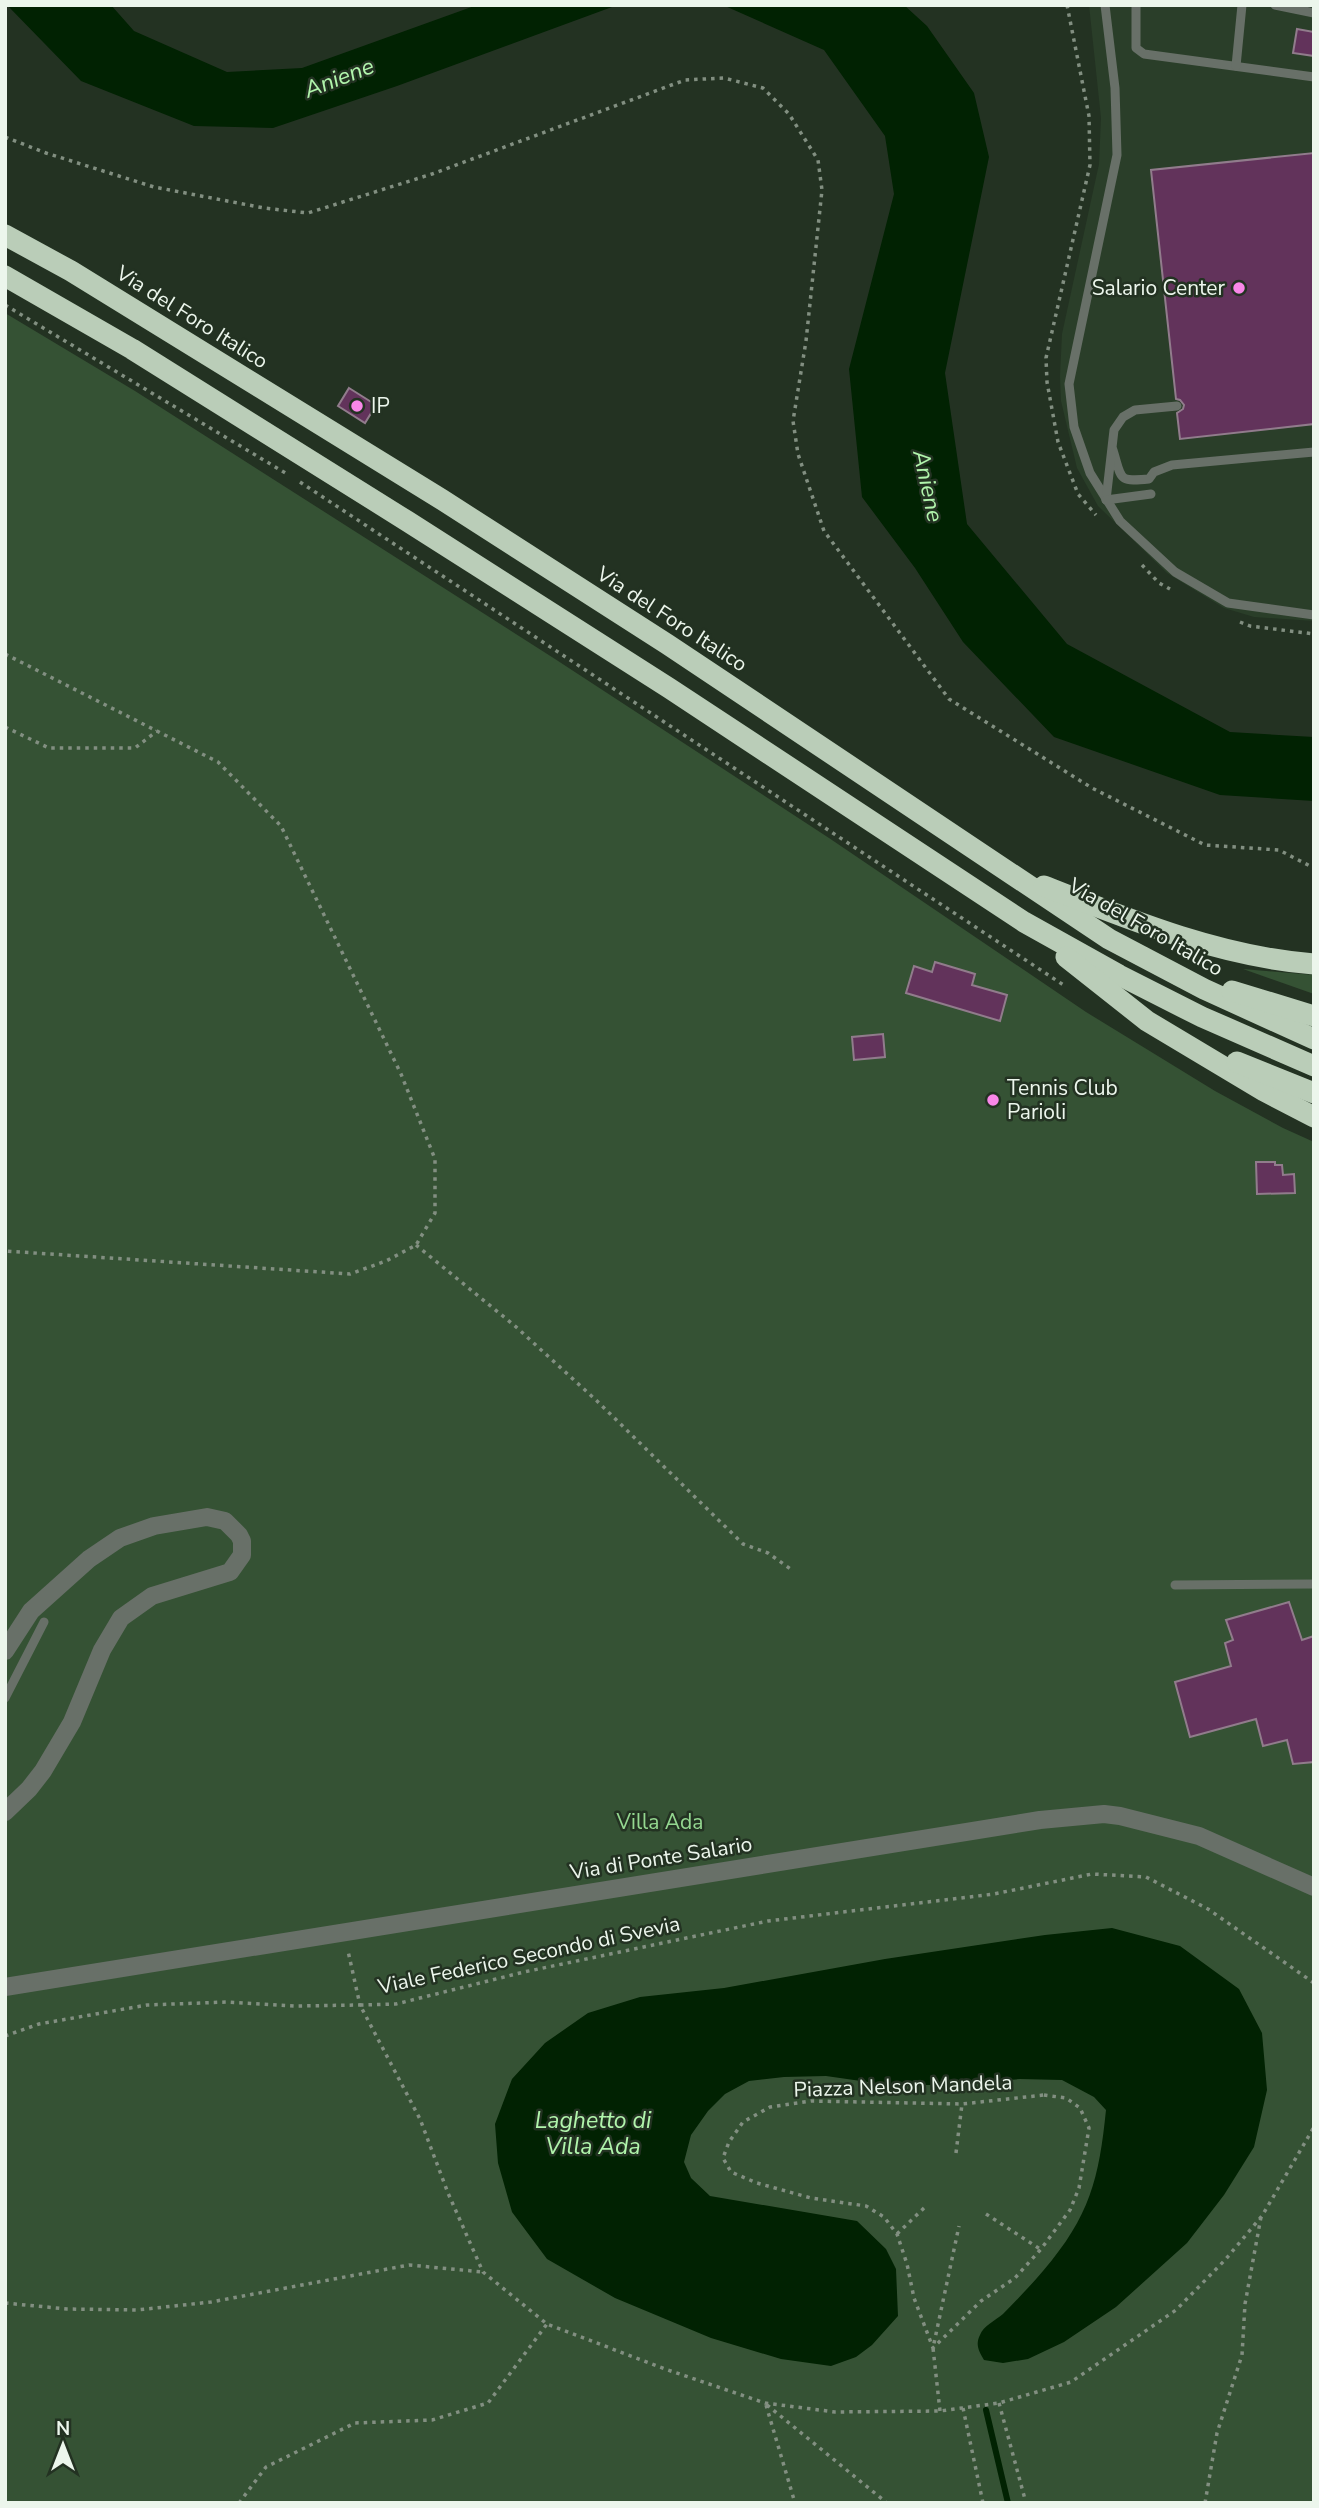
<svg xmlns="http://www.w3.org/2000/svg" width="1319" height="2508" font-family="'Nunito Sans',sans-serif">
  <rect width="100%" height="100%" fill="#233222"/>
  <polygon fill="#2a3e29" points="1089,5 1314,5 1314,621 1254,617 1224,608 1167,573 1098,506 1077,468 1061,401 1060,376 1062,334 1099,164 1101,118"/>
  <g fill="#355234">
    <polygon points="5,313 135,391 555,659 829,838 1086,1012 1215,1091 1283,1128 1314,1142 1314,2503 5,2503"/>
    <polygon points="1243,969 1314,975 1314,994"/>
  </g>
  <g fill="#012202">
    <polygon points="7,5 111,5 134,31 227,72 302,68 477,5 904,5 927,26 974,93 989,157 945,373 967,524 1067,644 1230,732 1314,737 1314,801 1220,795 1054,737 963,642 915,568 862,497 849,369 894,194 885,136 824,50 725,6 612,7 397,86 273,128 194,126 81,81"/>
    <path d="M1112,1928l68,18 59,43 23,44 5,57 -13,57 -30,48 -37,48 -71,64 -52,35 -36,17 -25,4 -19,-3c-5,-9 -9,-15 -4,-25 3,-9 16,-15 23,-21 14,-14 28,-29 40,-43 47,-55 56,-92 63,-161l-12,-13 -32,-17 -42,-1 -66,6h-65l-63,-9 -42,1 -35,4 -24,13 -17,17 -17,24 -7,27 7,16 19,18 147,25 29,28 10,20 2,47 -26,29 -16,12 -25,9 -50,-7 -70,-21 -96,-40 -68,-39 -35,-47 -14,-49 -3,-39 17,-45 33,-36 43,-30 52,-16 84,-9 161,-29 160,-24z"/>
  </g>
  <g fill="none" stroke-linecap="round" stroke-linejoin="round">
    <polyline stroke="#012202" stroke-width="6" points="986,2410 1008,2503"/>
  </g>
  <g fill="#62335b" stroke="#917c8c" stroke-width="2">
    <polygon points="1297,29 1314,32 1314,56 1293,53"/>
    <polygon points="1314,153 1314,424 1180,439 1177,413 1183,409 1184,405 1180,400 1176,399 1151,170"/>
    <polygon points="349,388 376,405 365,423 338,406"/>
    <polygon points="935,962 975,974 972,985 1007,995 1000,1021 906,993 914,966 932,972"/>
    <polygon points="883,1034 885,1057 854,1060 852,1037"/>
    <polygon points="1256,1162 1275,1162 1275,1165 1282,1165 1283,1175 1294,1174 1295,1193 1257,1194"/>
    <polygon points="1289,1602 1302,1640 1314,1636 1314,1762 1293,1764 1287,1740 1263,1746 1256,1719 1190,1737 1175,1682 1231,1666 1225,1643 1233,1640 1226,1620"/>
  </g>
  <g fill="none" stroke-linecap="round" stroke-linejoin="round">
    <g stroke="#828f81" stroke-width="3.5" stroke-dasharray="3.5 5" stroke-linecap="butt">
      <polyline points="1067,5 1089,116 1090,165 1046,358 1047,382 1058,442 1078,494 1096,515"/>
      <polyline points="5,137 46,153 154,187 264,208 308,213 432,174 685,80 724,78 763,88 789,114 818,160 822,190 806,341 793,421 798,454 824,531 949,699 1092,788 1205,845 1279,850 1314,868"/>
      <polyline points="5,305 287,474"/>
      <polyline points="300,482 1065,986"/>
      <polyline points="1142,565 1159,583 1170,589"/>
      <polyline points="1240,622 1250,626 1314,634"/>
      <polyline points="5,654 218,762 281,826 401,1074 435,1159 435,1213 416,1245 386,1261 350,1274 5,1251"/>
      <polyline points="5,727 49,748 135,748 157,731"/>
      <polyline points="416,1245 515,1326 597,1401 743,1544 768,1553 792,1570"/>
      <polyline points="1314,1983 1208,1909 1146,1877 1092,1874 994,1894 768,1921 524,1972 396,2004 360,2005 420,2119 448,2193 483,2272 547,2324 665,2369 765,2403 835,2412 940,2411 999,2403 1071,2382 1176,2310 1225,2260 1262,2216 1314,2127"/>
      <polyline points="5,2036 39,2024 147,2005 227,2002 295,2006 360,2005 348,1951"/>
      <polygon points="1044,2095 1066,2098 1080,2108 1089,2128 1079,2188 1070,2210 1041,2249 1015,2278 981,2301 933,2348 914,2298 907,2264 897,2234 884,2217 866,2206 811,2198 757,2183 731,2172 723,2158 729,2142 743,2122 770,2107 811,2101 962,2104"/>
      <polyline points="956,2153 962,2104"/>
      <polyline points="986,2214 1040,2249"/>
      <polyline points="897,2234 924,2208"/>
      <polyline points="5,2303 67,2309 137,2310 211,2302 409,2265 483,2272"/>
      <polyline points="999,2403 1026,2503"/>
      <polyline points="766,2405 795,2503"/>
      <polyline points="767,2405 887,2503"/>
      <polyline points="963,2408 983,2503"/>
      <polyline points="940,2411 933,2348 959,2226"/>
      <polyline points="239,2503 266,2467 355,2423 432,2420 488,2403 547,2324"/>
      <polyline points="1205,2503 1217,2433 1242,2355 1245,2304 1261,2217"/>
    </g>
    <g stroke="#687068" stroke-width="9">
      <polyline points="1105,5 1115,88 1117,155 1069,384 1074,427 1090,473 1120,521 1175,572 1228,603 1314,615"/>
      <polyline points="1136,5 1136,48 1144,54 1314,77"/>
      <polyline points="1275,5 1314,13"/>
      <polyline points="1236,66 1242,5"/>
      <path d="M1113,450c9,29 4,32 36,29l5,-7 18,-7 142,-13"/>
      <polyline points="1106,500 1114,430 1123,417 1135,410 1177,406"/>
      <polyline points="1106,500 1151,494"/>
      <polyline points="1175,1585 1314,1584"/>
      <polyline points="5,1698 44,1622"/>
    </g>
    <g stroke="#687068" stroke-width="18">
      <polyline points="5,1651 31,1611 89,1559 120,1538 154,1526 207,1517 225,1521 239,1535 242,1541 242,1555 230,1572 152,1596 121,1618 102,1650 72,1722 43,1771 29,1789 5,1812"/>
      <polyline points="5,1987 1040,1820 1104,1814 1120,1816 1199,1836 1314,1887"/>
    </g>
    <g stroke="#bacdb8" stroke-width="21">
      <polyline points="5,235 71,271 441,499 667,644 1109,939 1204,989 1314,1039"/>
      <polyline points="5,276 132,349 407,521 669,688 1024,922 1119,975 1202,1017 1314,1066"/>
      <path d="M1044,886c86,34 177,71 270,78"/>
      <polyline points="1066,957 1147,1021 1264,1091 1314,1117"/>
      <polyline points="1232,991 1314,1016"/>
      <polyline points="1237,1062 1314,1093"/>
    </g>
  </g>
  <g fill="#f987e8" stroke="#233222" stroke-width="2.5">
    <circle cx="1239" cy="288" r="7"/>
    <circle cx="357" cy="406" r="7"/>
    <circle cx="993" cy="1100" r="7"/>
  </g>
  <g text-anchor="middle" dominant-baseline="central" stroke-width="5" stroke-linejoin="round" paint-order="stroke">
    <g font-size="21" fill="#ecf6ec" stroke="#233222" text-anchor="start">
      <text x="1225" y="288" text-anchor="end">Salario Center</text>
      <text x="371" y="406">IP</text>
      <text x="1007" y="1088">Tennis Club<tspan x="1007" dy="24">Parioli</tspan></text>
    </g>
    <g font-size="21" fill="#ecf6ec" stroke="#233222">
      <text transform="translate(192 317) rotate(32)">Via del Foro Italico</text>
      <text transform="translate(672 619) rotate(33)">Via del Foro Italico</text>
      <text transform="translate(1146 927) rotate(30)">Via del Foro Italico</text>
      <text transform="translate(661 1858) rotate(-9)">Via di Ponte Salario</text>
      <text transform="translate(529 1955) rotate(-12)">Viale Federico Secondo di Svevia</text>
      <text transform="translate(903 2086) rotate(-2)">Piazza Nelson Mandela</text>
    </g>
    <g font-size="21" fill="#94d790" stroke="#233222">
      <text x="660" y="1822">Villa Ada</text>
    </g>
    <g font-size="23" font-style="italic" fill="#b1f5ac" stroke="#233222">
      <text transform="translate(339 78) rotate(-21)">Aniene</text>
      <text transform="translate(928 486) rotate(78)">Aniene</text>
      <text x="593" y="2120">Laghetto di<tspan x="593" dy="26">Villa Ada</tspan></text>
    </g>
  </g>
  <rect width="1319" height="2508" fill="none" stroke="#ecf6ec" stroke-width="14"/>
  <g transform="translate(63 2445)" stroke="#233222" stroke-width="5" paint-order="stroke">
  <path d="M0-5L12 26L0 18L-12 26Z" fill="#ecf6ec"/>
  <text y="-10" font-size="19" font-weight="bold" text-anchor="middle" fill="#ecf6ec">N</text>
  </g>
</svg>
